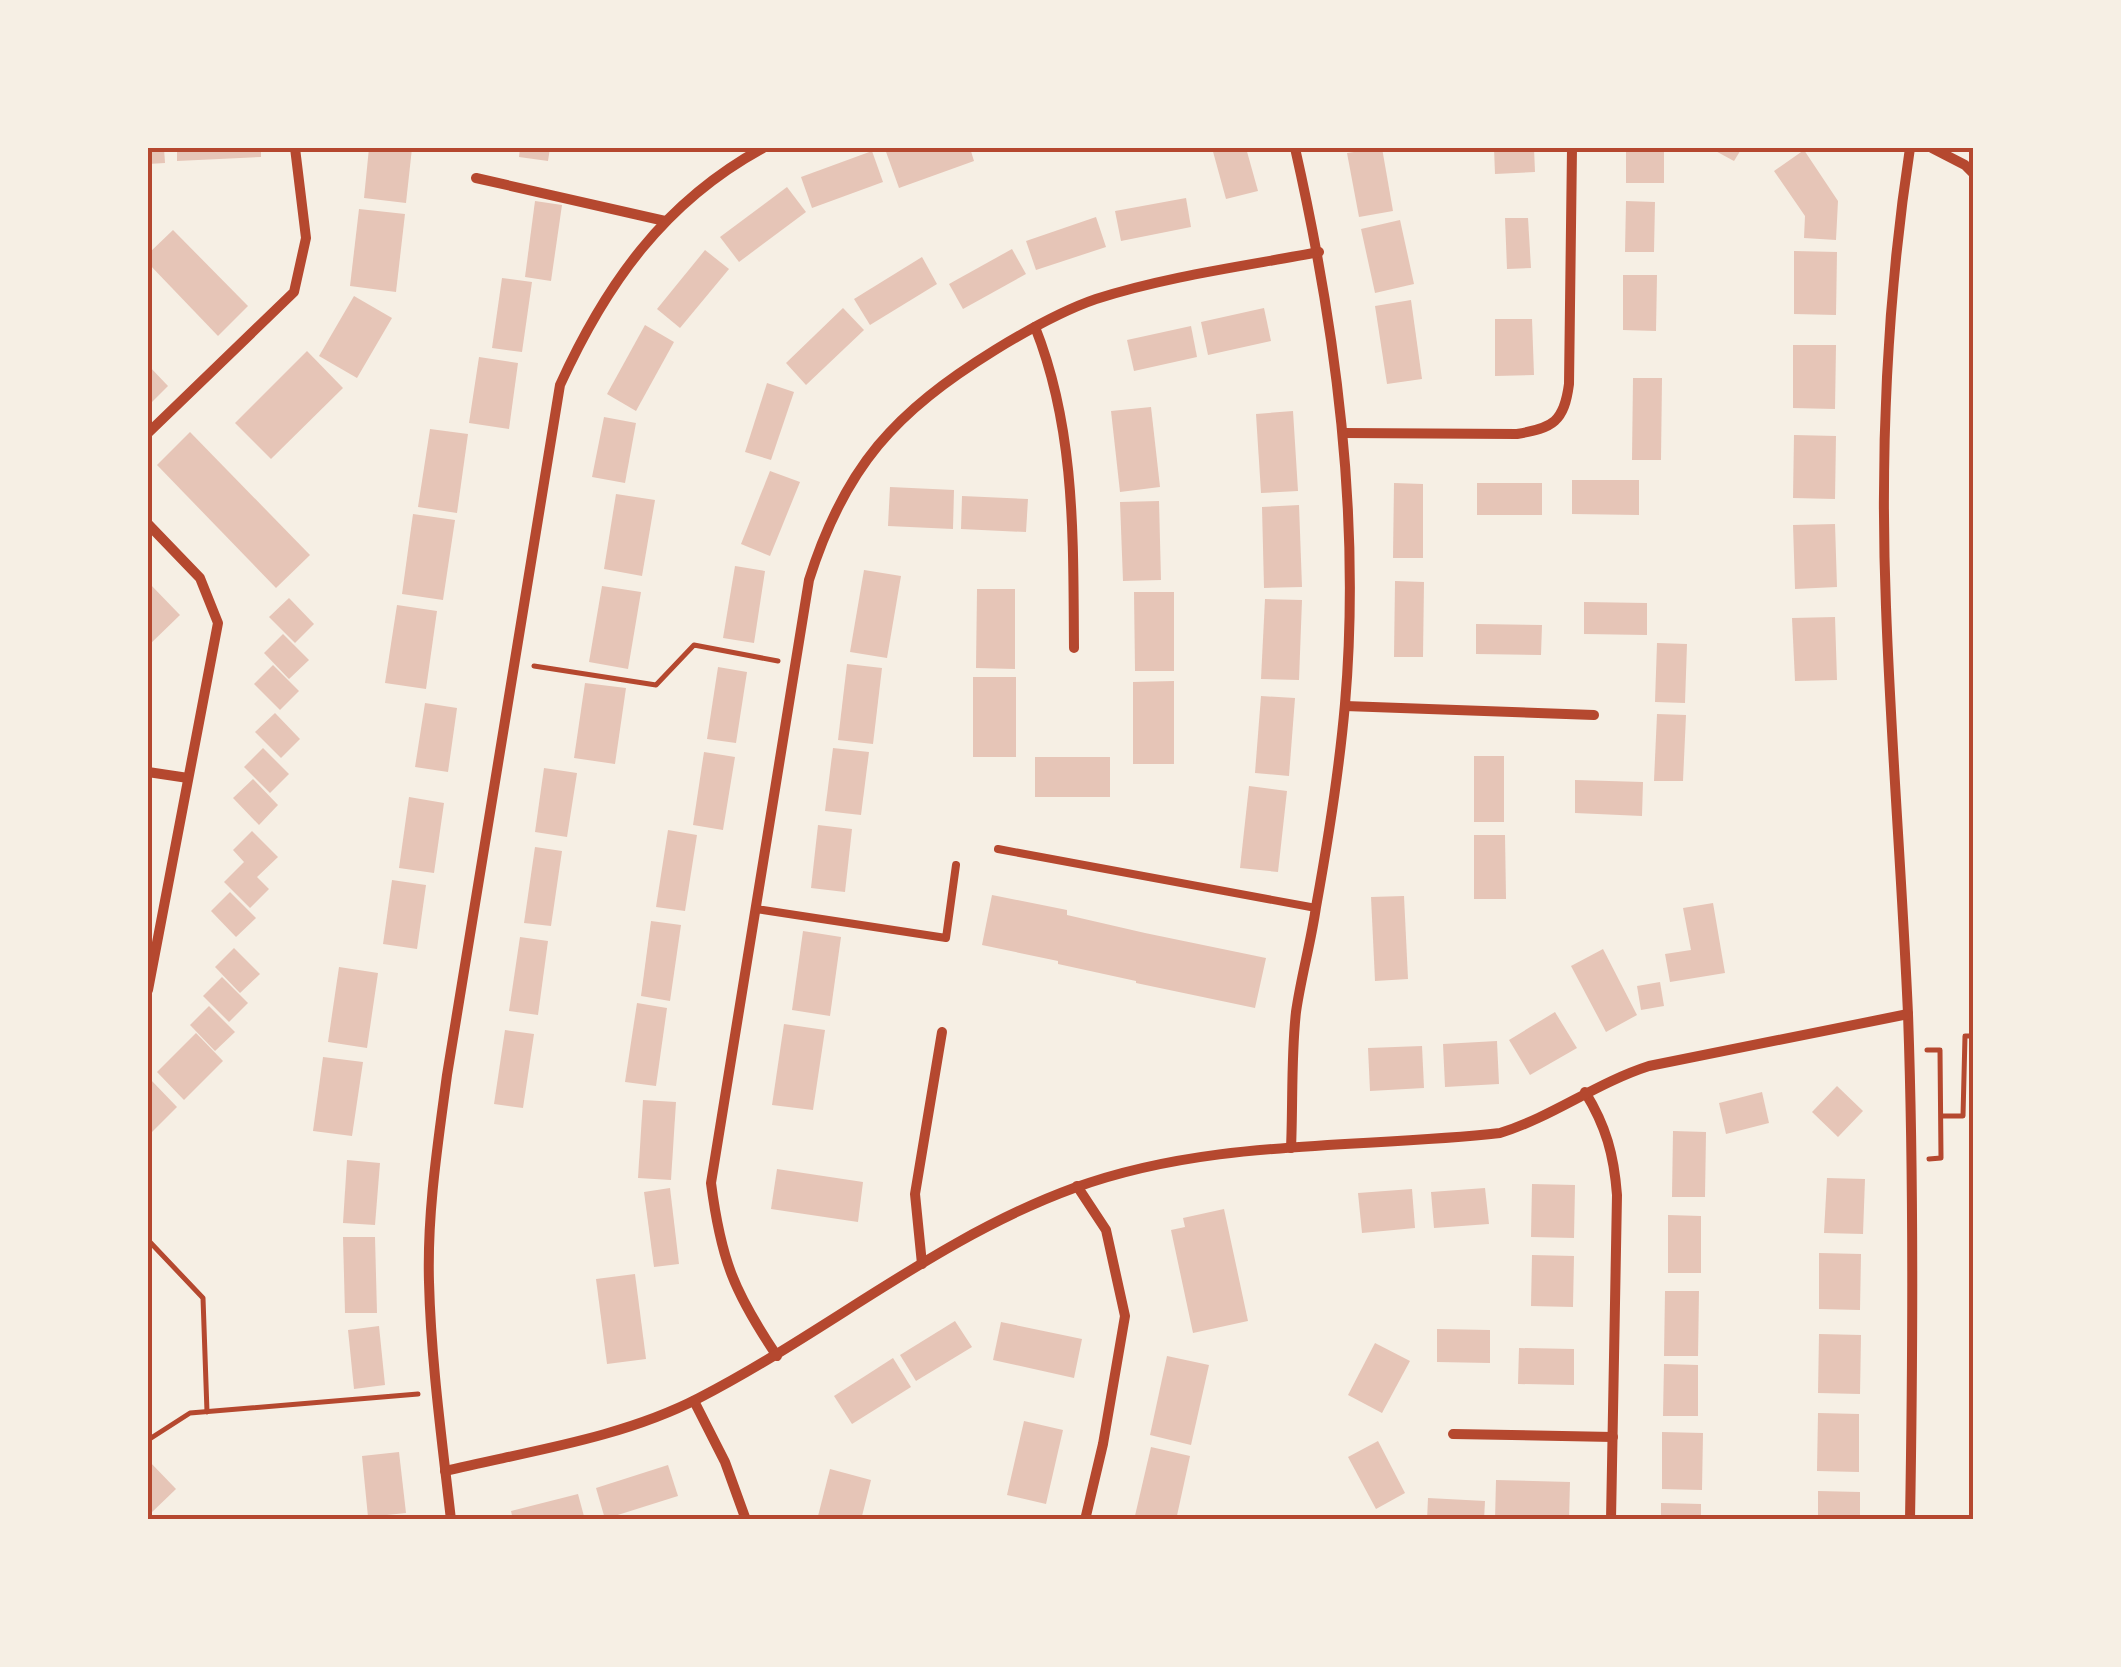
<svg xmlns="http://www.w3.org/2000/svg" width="2121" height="1667" font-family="'Titillium Web',sans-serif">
  <rect width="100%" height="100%" fill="#f6efe4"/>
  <g fill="#e6c5b7">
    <polygon points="148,148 164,148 165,163 148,164"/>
    <polygon points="177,148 261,148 261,157 177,161"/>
    <polygon points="369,148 412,148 406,203 364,198"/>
    <polygon points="520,148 550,148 548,161 519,157"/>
    <polygon points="889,148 970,148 974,161 899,188 885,149"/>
    <polygon points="1212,148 1246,148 1258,191 1226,199"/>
    <polygon points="1382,148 1393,211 1359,217 1347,153"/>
    <polygon points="1494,148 1534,148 1535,172 1495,174"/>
    <rect x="1626" y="148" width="38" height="35"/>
    <polygon points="1710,148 1742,148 1734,161"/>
    <polygon points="1804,150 1838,201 1836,240 1804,238 1805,216 1774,171"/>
    <polygon points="872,151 883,182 812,208 801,177"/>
    <polygon points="787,187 806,212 739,262 720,237"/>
    <polygon points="1186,198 1191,227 1121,241 1115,211"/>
    <polygon points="535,201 562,205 551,281 525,277"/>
    <polygon points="1626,201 1655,202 1654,252 1625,252"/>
    <polygon points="359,209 405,214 396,292 350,286"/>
    <polygon points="1096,217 1106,247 1036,270 1026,241"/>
    <polygon points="1505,218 1528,218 1531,268 1507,269"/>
    <polygon points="1400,220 1414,284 1375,293 1361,229"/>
    <polygon points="173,230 248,306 218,336 148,263 148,254"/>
    <polygon points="1012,249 1026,274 963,309 949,284"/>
    <polygon points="705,250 729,269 680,328 657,309"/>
    <polygon points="1794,251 1837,252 1836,315 1794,314"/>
    <polygon points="922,257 937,284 870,325 854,299"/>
    <polygon points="1623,275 1657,275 1656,331 1623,330"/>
    <polygon points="502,278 532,282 522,352 492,348"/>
    <polygon points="354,296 392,318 357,378 319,356"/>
    <polygon points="1411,300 1422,379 1387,384 1375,306"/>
    <polygon points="843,308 864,330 806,385 786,363"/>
    <polygon points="1264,308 1271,341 1208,355 1201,322"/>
    <polygon points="1495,319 1532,319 1534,375 1495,376"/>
    <polygon points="645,325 674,342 636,411 607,394"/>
    <polygon points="1191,326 1197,357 1134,371 1127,340"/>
    <polygon points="1793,345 1836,345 1835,409 1793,408"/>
    <polygon points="307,351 343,388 271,459 235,423"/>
    <polygon points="479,357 518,363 509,429 469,423"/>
    <polygon points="148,365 168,386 148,406"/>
    <polygon points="1633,378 1662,378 1661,460 1632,460"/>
    <polygon points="767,383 794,392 771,460 745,452"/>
    <polygon points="1151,407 1160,487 1120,492 1111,411"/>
    <polygon points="1293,411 1298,491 1261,493 1256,414"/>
    <polygon points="604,417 636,423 625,483 592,477"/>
    <polygon points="430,429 468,434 457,513 418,507"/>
    <polygon points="190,432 310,555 276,588 157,465"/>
    <polygon points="1794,435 1836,436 1835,499 1793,498"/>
    <polygon points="770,471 800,482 770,556 741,544"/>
    <polygon points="1572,480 1639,480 1639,515 1572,514"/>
    <polygon points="1394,483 1423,484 1423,558 1393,558"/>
    <rect x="1477" y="483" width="65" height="32"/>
    <polygon points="890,487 954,490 953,529 888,526"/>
    <polygon points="616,494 655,500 642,576 604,569"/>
    <polygon points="962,496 1028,499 1026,532 961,529"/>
    <polygon points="1159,501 1161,580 1123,581 1120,502"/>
    <polygon points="1299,505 1302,587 1264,588 1262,507"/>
    <polygon points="413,514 455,520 443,600 402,594"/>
    <polygon points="1835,524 1837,587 1795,589 1793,525"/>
    <polygon points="735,566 765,571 754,643 723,638"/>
    <polygon points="864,570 901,576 887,658 850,652"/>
    <polygon points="1395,581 1424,582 1423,657 1394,657"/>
    <polygon points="148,582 180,615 148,646"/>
    <polygon points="602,586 641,592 628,669 589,662"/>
    <polygon points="977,589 1015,589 1015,669 976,668"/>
    <polygon points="1134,592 1174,592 1174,671 1135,671"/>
    <polygon points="289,598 314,624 295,643 269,617"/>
    <polygon points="1265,599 1302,600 1299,680 1261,679"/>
    <polygon points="1584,602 1647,603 1647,635 1584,634"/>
    <polygon points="397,605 437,611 426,689 385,683"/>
    <polygon points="1835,617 1837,680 1795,681 1792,618"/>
    <polygon points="1476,624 1542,625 1541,655 1476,654"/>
    <polygon points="283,634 309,660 289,679 264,653"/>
    <polygon points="1657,643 1687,644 1685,703 1655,702"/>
    <polygon points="847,664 882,668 873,744 838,740"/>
    <polygon points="273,665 299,691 280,710 254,684"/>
    <polygon points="718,667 747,672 736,743 707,739"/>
    <rect x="973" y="677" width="43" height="80"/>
    <polygon points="1174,681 1174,764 1133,764 1133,682"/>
    <polygon points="585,683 626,688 615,764 574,758"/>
    <polygon points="1261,696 1295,698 1289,776 1255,773"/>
    <polygon points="425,703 457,708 448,772 415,767"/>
    <polygon points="275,713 300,739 281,758 255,732"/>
    <polygon points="1657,714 1686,715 1683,781 1654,781"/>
    <polygon points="263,748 289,774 270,793 244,767"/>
    <polygon points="833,748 869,752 861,815 825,811"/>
    <polygon points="704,752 735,757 723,830 693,825"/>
    <rect x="1474" y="756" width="30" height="66"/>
    <rect x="1035" y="757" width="75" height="40"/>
    <polygon points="544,768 577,773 567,837 535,832"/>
    <polygon points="253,779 278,805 259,825 233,798"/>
    <polygon points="1575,780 1643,782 1642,816 1575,813"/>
    <polygon points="1249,786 1287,791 1278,872 1240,868"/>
    <polygon points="409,797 444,803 434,873 399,868"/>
    <polygon points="818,825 852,829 845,892 811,888"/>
    <polygon points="668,830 697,835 685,911 656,907"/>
    <polygon points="252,831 278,857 257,877 269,889 250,908 224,882 244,862 233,850"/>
    <polygon points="1474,835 1505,835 1506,899 1474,899"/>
    <polygon points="535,847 562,851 551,926 524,923"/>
    <polygon points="392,880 426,885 417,949 383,944"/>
    <polygon points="230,892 256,918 236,937 211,911"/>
    <polygon points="992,895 1067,910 1067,915 1145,933 1266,958 1255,1008 1136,983 1136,981 1058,964 1058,961 982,945"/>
    <polygon points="1404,896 1408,979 1375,981 1371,897"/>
    <polygon points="1713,903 1725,973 1670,982 1665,954 1691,950 1683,908"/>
    <polygon points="651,921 681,925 670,1001 641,996"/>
    <polygon points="803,931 841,937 830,1016 792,1010"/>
    <polygon points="520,937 548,941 538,1015 509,1011"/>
    <polygon points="234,948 260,974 240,993 215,967"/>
    <polygon points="1603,949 1637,1015 1606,1032 1571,966"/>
    <polygon points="339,967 378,973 367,1048 328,1042"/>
    <polygon points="222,977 248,1003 229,1022 203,996"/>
    <polygon points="1660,982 1664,1006 1641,1010 1637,986"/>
    <polygon points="637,1003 667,1008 656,1086 625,1082"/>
    <polygon points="209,1006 235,1032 215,1051 190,1025"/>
    <polygon points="1555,1012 1577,1048 1530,1075 1509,1040"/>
    <polygon points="784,1024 825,1030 813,1110 772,1105"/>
    <polygon points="505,1030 534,1034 523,1108 494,1104"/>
    <polygon points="196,1033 223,1061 184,1100 157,1072"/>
    <polygon points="1497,1041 1499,1084 1445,1087 1443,1044"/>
    <polygon points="1422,1046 1424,1088 1370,1091 1368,1048"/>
    <polygon points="323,1057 363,1062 352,1136 313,1131"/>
    <polygon points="150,1079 177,1107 148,1136 148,1081"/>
    <polygon points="1837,1086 1863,1111 1838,1137 1812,1112"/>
    <polygon points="1762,1092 1769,1123 1726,1134 1719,1103"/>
    <polygon points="643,1100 676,1102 671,1180 638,1178"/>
    <polygon points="1673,1131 1706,1132 1705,1197 1672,1197"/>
    <polygon points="347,1160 380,1163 375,1225 343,1223"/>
    <polygon points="777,1169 863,1182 858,1222 771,1209"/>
    <polygon points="1827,1178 1865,1179 1863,1234 1824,1233"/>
    <polygon points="1532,1184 1575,1185 1574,1238 1531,1237"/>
    <polygon points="670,1188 679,1264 654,1267 644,1192"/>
    <polygon points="1485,1188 1489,1224 1434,1228 1431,1192"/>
    <polygon points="1412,1189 1415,1228 1362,1233 1358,1193"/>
    <polygon points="1224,1209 1248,1321 1193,1333 1171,1230 1185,1227 1183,1218"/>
    <polygon points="1668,1215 1701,1216 1701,1273 1668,1273"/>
    <polygon points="343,1237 375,1237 377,1313 345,1313"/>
    <polygon points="1819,1253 1861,1254 1860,1310 1819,1309"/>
    <polygon points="1532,1255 1574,1256 1573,1307 1531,1306"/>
    <polygon points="635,1274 646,1359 607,1364 596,1279"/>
    <polygon points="1665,1291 1699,1291 1698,1356 1664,1356"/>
    <polygon points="955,1321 972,1347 916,1381 900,1355"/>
    <polygon points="1001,1322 1082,1339 1074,1378 993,1360"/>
    <polygon points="379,1326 385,1385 354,1389 348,1330"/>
    <polygon points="1437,1329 1490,1330 1490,1363 1437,1362"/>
    <polygon points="1819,1334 1861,1335 1860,1394 1818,1393"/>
    <polygon points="1375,1343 1410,1361 1382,1413 1348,1395"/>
    <polygon points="1519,1348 1574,1349 1574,1385 1518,1384"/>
    <polygon points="1167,1356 1209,1365 1191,1445 1150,1435"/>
    <polygon points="893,1358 911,1387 852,1424 834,1396"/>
    <polygon points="1664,1364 1698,1365 1698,1416 1663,1416"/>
    <polygon points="1818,1413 1859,1414 1859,1472 1817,1471"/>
    <polygon points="1024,1421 1063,1430 1046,1504 1007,1495"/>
    <polygon points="1662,1432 1703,1433 1702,1490 1662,1489"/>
    <polygon points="1378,1441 1405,1493 1376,1509 1348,1457"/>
    <polygon points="1151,1447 1190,1456 1176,1520 1134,1520"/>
    <polygon points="399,1452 406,1513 368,1517 362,1456"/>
    <polygon points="148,1460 176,1489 150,1514 148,1511"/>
    <polygon points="668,1465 678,1496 605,1519 596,1488"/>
    <polygon points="830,1469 871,1480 861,1520 817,1520"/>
    <polygon points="1496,1480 1570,1482 1569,1520 1495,1520"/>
    <polygon points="1818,1491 1860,1492 1860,1520 1818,1520"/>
    <polygon points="578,1494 585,1520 513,1520 511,1511"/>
    <polygon points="1428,1498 1485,1501 1484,1520 1427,1520"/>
    <polygon points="1661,1503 1701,1504 1701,1520 1661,1520"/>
  </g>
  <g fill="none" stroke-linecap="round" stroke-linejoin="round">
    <g stroke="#b5482f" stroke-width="5">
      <polyline points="534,666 656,685 694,645 778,661"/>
      <polyline points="1927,1050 1940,1050 1941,1158 1929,1159"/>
      <polyline points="1942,1116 1963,1116 1965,1036 1974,1036"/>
      <polyline points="148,1240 203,1298 207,1412"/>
      <polyline points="148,1440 190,1413 418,1394"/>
    </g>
    <g stroke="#b5482f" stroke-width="8">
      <polyline points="998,849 1316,908"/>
      <polyline points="756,909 946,938 956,865"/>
    </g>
    <g stroke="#b5482f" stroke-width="10">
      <path d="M1910,148c-23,150 -30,307 -24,459 5,136 16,271 22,407 6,168 5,337 2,506"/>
      <polyline points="1932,148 1965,165 1974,174"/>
      <polyline points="476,178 665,221"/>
      <path d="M1035,327c41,103 38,212 39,321"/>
      <polyline points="148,433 294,292 306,238 295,148"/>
      <path d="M1343,433l174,1c36,-6 47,-12 52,-50l3,-236"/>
      <polyline points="148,524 200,578 218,623 148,990"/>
      <polyline points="1345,706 1594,715"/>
      <polyline points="148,772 188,778"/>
      <path d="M1585,1092c21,34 29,63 32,103l-6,325"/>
      <path d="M1291,1148c2,-45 0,-92 5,-136 5,-35 15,-70 20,-105 12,-66 23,-135 29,-203 16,-186 -9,-375 -50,-556"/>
      <polyline points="1077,1186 1106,1230 1125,1316 1103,1444 1085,1520"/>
      <polyline points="922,1264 915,1194 942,1032"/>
      <path d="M777,1356c-43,-64 -56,-96 -66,-173l98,-603c36,-114 86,-168 186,-230 31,-19 66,-39 101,-51 72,-23 149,-33 223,-47"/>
      <polyline points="694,1401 725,1462 746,1520"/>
      <polyline points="1453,1434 1613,1437"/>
      <path d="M445,1471c84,-20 177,-33 254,-73 128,-66 240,-161 375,-210 137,-50 284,-39 426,-55 52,-16 96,-50 149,-67l259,-52"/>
      <path d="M451,1520c-9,-80 -20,-159 -22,-238 -2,-70 9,-139 18,-207l113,-690c46,-101 104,-183 203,-237"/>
    </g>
  </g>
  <rect width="2121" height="1667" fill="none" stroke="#f6efe4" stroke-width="300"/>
  <rect x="150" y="150" width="1821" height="1367" fill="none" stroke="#b5482f" stroke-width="4"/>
</svg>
